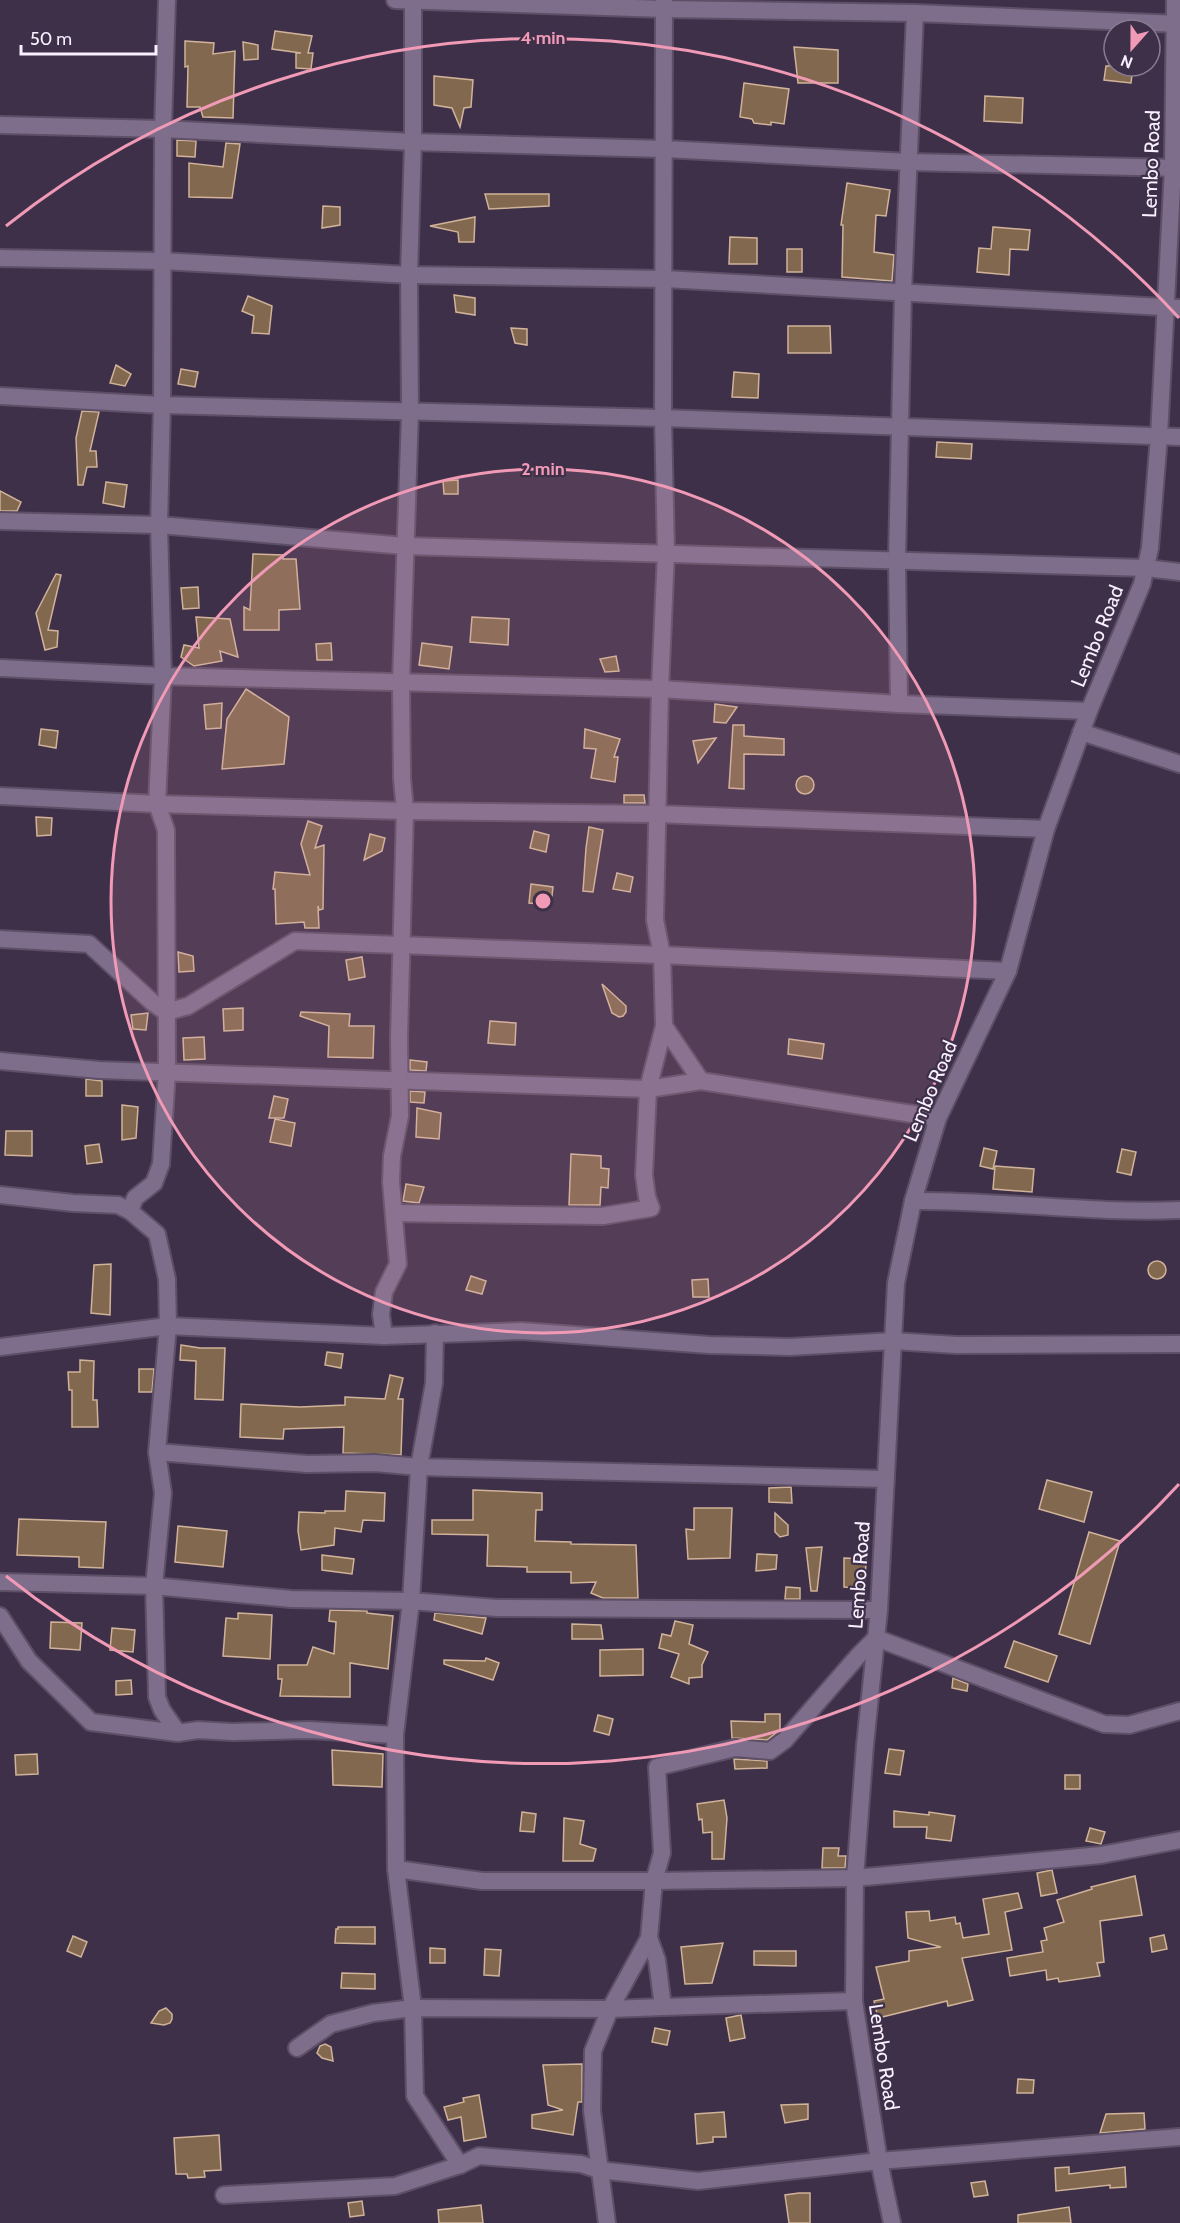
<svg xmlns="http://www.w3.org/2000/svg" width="1180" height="2223" font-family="Cabin,sans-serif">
  <rect width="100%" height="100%" fill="#3f304a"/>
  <g fill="#82684f" stroke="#d0b399" stroke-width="1.5">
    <polygon points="275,31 312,36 308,53 313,53 311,69 296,68 296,53 301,53 272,49"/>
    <polygon points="185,41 214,43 213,54 235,51 233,118 203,117 200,107 187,107 188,66 185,67"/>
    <polygon points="243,42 258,45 258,59 244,60"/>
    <polygon points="794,47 838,50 838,83 798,83"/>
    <polygon points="1106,66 1133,66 1131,83 1104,80"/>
    <polygon points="434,76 473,80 471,107 464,108 460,127 452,108 434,105"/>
    <polygon points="744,83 789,89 784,124 771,122 771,125 754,123 752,119 740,117"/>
    <polygon points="985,96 1023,98 1022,123 984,121"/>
    <polygon points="177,140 196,141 195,157 177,156"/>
    <polygon points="226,143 240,144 232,198 189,197 189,163 223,167"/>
    <polygon points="847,183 890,190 886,216 876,215 874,252 894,255 892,281 842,277 843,225 841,225"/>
    <polygon points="485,194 549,194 549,206 489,209"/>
    <polygon points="323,206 340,207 340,225 322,228"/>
    <polygon points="475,217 474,242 459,242 458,232 430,226"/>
    <polygon points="993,227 1030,230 1028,250 1010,249 1009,275 977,272 979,248 991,249"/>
    <polygon points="730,237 757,238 757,264 729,264"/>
    <rect x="787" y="249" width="15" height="23"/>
    <polygon points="454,295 475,298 475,315 456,312"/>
    <polygon points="248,296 272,306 269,334 252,333 254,316 242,311"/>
    <polygon points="788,326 830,326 831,353 788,353"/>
    <polygon points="511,328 527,329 527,345 515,343"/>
    <polygon points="116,365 131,374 125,386 110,383"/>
    <polygon points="181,369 198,372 195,387 178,384"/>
    <polygon points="734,372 759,374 758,398 732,397"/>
    <polygon points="82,411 99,412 90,451 96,451 97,467 87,467 83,485 78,485 76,438"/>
    <polygon points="937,442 972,444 971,459 936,457"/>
    <polygon points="458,480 458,494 444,494 443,481"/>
    <polygon points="106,482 127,485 124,507 103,503"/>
    <polygon points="0,491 21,502 17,511 0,511"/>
    <polygon points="253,554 283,555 283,559 296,559 300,609 279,610 279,630 244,630 244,607 250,610"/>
    <polygon points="56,574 61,575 48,630 58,631 57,647 45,650 36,613"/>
    <polygon points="198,587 199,608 183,609 181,588"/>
    <polygon points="196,617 230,619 238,657 220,651 222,661 194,666 181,657 184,645 199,648"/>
    <polygon points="472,617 509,619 508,645 470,642"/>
    <polygon points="331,643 332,660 317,660 316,644"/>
    <polygon points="422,643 452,647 449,669 419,665"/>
    <polygon points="616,656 619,671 605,672 600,659"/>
    <polygon points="246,689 289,717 284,764 222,769 227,719"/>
    <polygon points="222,703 221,728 206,729 204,705"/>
    <polygon points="715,704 737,707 726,723 714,722"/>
    <polygon points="733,725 744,725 744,736 784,739 784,755 744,754 744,789 729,788"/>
    <polygon points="41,729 58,731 56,748 39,745"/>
    <polygon points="585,729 620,739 614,757 618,757 615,782 591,778 596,749 584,748"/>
    <polygon points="716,738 698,763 693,741"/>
    <circle cx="805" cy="785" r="9"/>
    <polygon points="624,795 644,795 645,803 624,803"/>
    <polygon points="36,817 52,818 51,835 37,836"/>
    <polygon points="308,821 322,826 315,848 324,845 323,909 319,910 318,906 319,928 305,928 304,922 276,924 275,889 273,889 275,872 310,875 301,844"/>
    <polygon points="589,827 603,830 593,892 583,891 586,848"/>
    <polygon points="534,831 549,835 546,852 530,848"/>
    <polygon points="370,834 385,838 382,851 364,860"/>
    <polygon points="617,873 633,877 630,892 613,889"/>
    <polygon points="531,884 553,887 551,905 529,903"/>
    <polygon points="178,952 193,956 194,971 179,972"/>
    <polygon points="362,957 365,977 349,980 346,960"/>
    <polygon points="602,984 626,1006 626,1012 623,1016 619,1017 612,1013"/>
    <polygon points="243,1008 243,1030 224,1031 223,1009"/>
    <polygon points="301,1012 350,1014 349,1026 374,1026 373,1058 328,1057 329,1026 300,1016"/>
    <polygon points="148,1013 146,1030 133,1029 131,1015"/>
    <polygon points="490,1021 516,1023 515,1045 488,1043"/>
    <polygon points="204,1037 205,1059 184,1060 183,1038"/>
    <polygon points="789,1039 824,1044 822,1059 788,1054"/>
    <polygon points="410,1060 427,1062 426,1071 410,1070"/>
    <polygon points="86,1079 102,1081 102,1096 86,1096"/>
    <polygon points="410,1091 425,1092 424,1103 410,1102"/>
    <polygon points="274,1096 288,1099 284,1118 269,1118"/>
    <polygon points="122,1105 138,1107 136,1138 122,1140"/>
    <polygon points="417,1108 441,1113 439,1139 416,1137"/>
    <polygon points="275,1119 295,1123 291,1146 270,1142"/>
    <polygon points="6,1131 32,1131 32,1156 5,1155"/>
    <polygon points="99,1144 102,1162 87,1164 85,1146"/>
    <polygon points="984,1148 997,1151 993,1169 980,1166"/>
    <polygon points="1122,1149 1136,1152 1131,1175 1117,1172"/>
    <polygon points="571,1154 601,1156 601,1168 609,1169 608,1188 601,1187 600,1205 569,1205"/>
    <polygon points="995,1166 1034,1169 1032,1192 993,1189"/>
    <polygon points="406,1184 424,1187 419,1203 403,1201"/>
    <circle cx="1157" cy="1270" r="9"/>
    <polygon points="111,1264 110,1315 91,1313 94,1265"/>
    <polygon points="471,1276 486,1281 482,1294 466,1290"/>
    <polygon points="708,1279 709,1297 693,1297 692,1280"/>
    <polygon points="181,1345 200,1348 225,1348 223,1400 195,1399 196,1361 180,1360"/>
    <polygon points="327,1352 343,1354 341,1368 325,1365"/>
    <polygon points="80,1360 94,1361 93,1400 97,1400 98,1427 72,1427 72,1390 69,1390 68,1372 80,1372"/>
    <polygon points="139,1369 154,1369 152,1392 139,1392"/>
    <polygon points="390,1375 403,1378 398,1399 403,1399 401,1455 343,1453 344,1427 284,1429 283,1439 240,1437 241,1404 300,1407 345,1405 345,1397 385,1399"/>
    <polygon points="1047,1480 1092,1492 1084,1522 1039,1509"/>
    <polygon points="791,1487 792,1503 769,1502 769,1488"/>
    <polygon points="473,1490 542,1493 542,1510 536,1510 535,1541 571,1542 571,1544 636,1545 638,1598 603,1598 591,1593 596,1582 571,1583 571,1572 527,1572 527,1567 487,1566 488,1535 432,1534 432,1520 473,1520"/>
    <polygon points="346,1491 385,1493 384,1521 363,1520 361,1532 335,1528 334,1545 301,1550 298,1531 299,1512 325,1513 325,1511 345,1511"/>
    <polygon points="694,1508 732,1508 730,1558 688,1559 686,1529 694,1530"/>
    <polygon points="775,1513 788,1525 788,1535 780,1537 775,1532"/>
    <polygon points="19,1519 106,1522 103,1568 79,1567 79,1557 17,1555"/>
    <polygon points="178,1526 227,1531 223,1567 175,1562"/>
    <polygon points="1089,1532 1120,1541 1090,1644 1059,1634"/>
    <polygon points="822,1547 817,1591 811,1591 806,1548"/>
    <polygon points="757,1554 777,1555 776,1569 756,1571"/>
    <polygon points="322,1555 354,1559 352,1574 322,1570"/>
    <polygon points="844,1558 866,1559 865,1589 844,1587"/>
    <polygon points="786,1587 800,1588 800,1599 785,1599"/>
    <polygon points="330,1610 365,1611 367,1611 367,1613 393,1616 388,1669 350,1663 350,1697 280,1696 282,1679 278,1679 278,1665 307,1665 313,1647 334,1654 336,1622 329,1621"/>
    <polygon points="238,1613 272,1615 270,1659 223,1656 226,1618 238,1619"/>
    <polygon points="435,1613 466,1616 486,1618 482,1634 434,1620"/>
    <polygon points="675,1621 693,1625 689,1644 708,1652 702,1665 702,1677 689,1678 689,1684 671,1677 679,1654 659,1648 662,1634 671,1636"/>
    <polygon points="51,1622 82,1623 80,1650 50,1648"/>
    <polygon points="572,1624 601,1625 603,1639 572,1639"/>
    <polygon points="112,1628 135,1630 133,1652 110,1650"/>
    <polygon points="1014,1641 1057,1656 1048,1682 1005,1667"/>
    <polygon points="643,1649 643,1675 600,1676 600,1650"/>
    <polygon points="486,1658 499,1663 493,1680 444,1664 444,1660 485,1661"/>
    <polygon points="953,1678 968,1684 967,1691 952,1688"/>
    <polygon points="131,1680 132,1694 116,1695 116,1681"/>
    <polygon points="765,1714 780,1714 780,1730 767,1740 732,1738 731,1721 765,1722"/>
    <polygon points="598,1715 613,1719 609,1735 594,1731"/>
    <polygon points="889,1749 904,1751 900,1775 885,1773"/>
    <polygon points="332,1750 383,1754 382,1787 333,1785"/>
    <polygon points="37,1754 38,1774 16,1775 15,1755"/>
    <polygon points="734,1759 767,1761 767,1768 735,1769"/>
    <rect x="1065" y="1775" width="15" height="14"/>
    <polygon points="724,1800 727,1818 724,1859 712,1859 712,1832 703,1833 702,1819 699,1820 697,1804"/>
    <polygon points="894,1811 929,1815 929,1812 955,1816 951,1841 926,1838 927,1827 894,1827"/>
    <polygon points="522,1812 536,1814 534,1832 520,1831"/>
    <polygon points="564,1818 584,1821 580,1844 596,1849 593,1861 563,1861"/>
    <polygon points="1090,1828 1105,1832 1101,1844 1086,1841"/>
    <polygon points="823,1848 839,1848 838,1856 846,1856 845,1868 822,1868"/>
    <polygon points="1052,1870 1057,1893 1041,1896 1037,1873"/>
    <polygon points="1135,1876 1142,1915 1100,1921 1104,1962 1097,1963 1100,1976 1059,1982 1058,1978 1047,1980 1046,1970 1010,1976 1007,1958 1043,1952 1041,1941 1047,1940 1044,1928 1064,1922 1057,1900 1092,1889 1091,1887"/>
    <polygon points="1018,1893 1022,1908 1005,1912 1012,1950 962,1958 973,2000 948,2006 947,2001 878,2018 874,2001 884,1999 876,1967 909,1961 909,1951 941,1947 908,1938 906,1912 929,1911 930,1921 955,1917 956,1924 960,1923 963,1938 989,1934 983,1899"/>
    <polygon points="338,1927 375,1927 375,1944 335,1943 336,1929 338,1929"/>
    <polygon points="1164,1935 1167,1949 1152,1952 1150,1938"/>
    <polygon points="73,1936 87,1942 81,1957 67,1951"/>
    <polygon points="723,1943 712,1983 685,1984 681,1947"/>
    <polygon points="430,1948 445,1949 445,1963 430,1963"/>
    <polygon points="485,1949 501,1950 499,1976 484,1975"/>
    <polygon points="754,1951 796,1951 796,1966 754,1965"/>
    <polygon points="342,1973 375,1974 375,1989 341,1988"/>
    <polygon points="166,2008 172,2014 172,2019 170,2023 164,2025 151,2023 159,2011"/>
    <polygon points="741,2015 745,2038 730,2041 726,2018"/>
    <polygon points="655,2028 670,2031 667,2045 652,2042"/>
    <polygon points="325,2044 331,2047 333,2061 322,2058 317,2053 320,2046"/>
    <polygon points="582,2064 582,2102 578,2102 573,2135 532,2128 532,2115 563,2110 548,2105 543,2065"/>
    <polygon points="1018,2079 1034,2080 1033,2093 1017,2093"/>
    <polygon points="479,2095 486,2137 464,2141 461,2117 448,2120 444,2107 464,2102 463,2098"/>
    <polygon points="808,2104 808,2119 785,2123 781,2105"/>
    <polygon points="724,2112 726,2137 713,2137 713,2142 697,2144 695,2114"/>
    <polygon points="1144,2113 1145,2129 1100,2133 1106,2114"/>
    <polygon points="219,2135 221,2170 204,2171 205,2177 188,2178 187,2174 176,2174 174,2138"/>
    <polygon points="1069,2167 1069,2174 1125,2167 1126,2187 1110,2188 1110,2185 1056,2191 1055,2168"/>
    <polygon points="985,2181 988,2195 974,2197 971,2183"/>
    <polygon points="799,2193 810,2193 810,2223 789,2223 785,2195"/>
    <polygon points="362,2201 364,2215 350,2217 348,2203"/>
    <polygon points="481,2205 483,2223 439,2223 438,2210"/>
    <polygon points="1069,2207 1071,2223 1018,2223 1018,2215"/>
  </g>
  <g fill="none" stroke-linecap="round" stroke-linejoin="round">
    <defs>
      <g id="minor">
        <polyline points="395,0 664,9 915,13 1180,24"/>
        <polyline points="0,125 163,129 413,142 665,149 909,162 1180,168"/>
        <polyline points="0,258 162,261 409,275 665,279 1180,308"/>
        <polyline points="0,396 162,405 663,418 1180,437"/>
        <polyline points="0,521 159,525 405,546 1146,568 1180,572"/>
        <polyline points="0,668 163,676 660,689 899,704 1089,711"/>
        <polyline points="899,704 897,560 903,292 915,13"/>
        <polyline points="1081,732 1180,764"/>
        <polyline points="0,796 157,804 405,811 657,814 1046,829"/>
        <polyline points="0,939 89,944 152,1002 166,1012 188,1006 295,941 662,955 1008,971"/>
        <polyline points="664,1026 701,1081"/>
        <polyline points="0,1061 99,1070 648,1089 701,1081 938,1118"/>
        <polyline points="0,1195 73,1203 118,1205 130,1211 157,1234 167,1279 168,1326 157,1452 163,1493 154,1586 157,1697 162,1710 178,1733 198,1730 232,1732 309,1730 395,1735"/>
        <path d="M913,1201c89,-1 178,13 267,9"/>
        <polyline points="130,1211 135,1198 154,1183 161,1164 167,1072 166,830 157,804 163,676 159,525 162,405 163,129 167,0"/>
        <polyline points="394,1213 603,1216 651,1208 647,1197 644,1175 648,1089 664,1026 662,955 655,920 660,689 666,552 663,418 664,0"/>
        <polyline points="435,1333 434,1383 419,1467 886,1479"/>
        <polyline points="384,1336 381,1314 384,1292 398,1264 391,1182 392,1156 400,1116 399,1038 405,811 402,778 401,682 410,412 409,275 413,142 413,1"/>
        <polyline points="0,1347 168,1326 384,1336 521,1331 709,1345 790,1347 893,1341 956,1345 1180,1344"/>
        <polyline points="157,1452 307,1464 375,1463 419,1467 411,1601 395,1735 396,1869 413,2008 415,2096 460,2165"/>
        <polyline points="0,1582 154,1586 291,1599 411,1601 497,1608 879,1610"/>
        <polyline points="0,1616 29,1661 91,1722 178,1733"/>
        <polyline points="396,1869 482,1881 654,1881 855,1878 1101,1855 1180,1840"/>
        <polyline points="649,1938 657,1960 663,2007 854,2001"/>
        <polyline points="297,2048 331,2024 373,2013 413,2008 610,2009 663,2007"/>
        <polyline points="224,2195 395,2186 460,2165 479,2156 581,2164 599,2170 698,2181 879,2161 1180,2137"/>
        <polyline points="607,2223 592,2111 593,2051 610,2009 649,1938 654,1881 662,1853 657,1767 735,1748 770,1751 785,1740 858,1656 876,1638 1104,1724 1129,1725 1180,1711"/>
      </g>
      <polyline id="tertiary" points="892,2223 879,2161 854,2001 855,1878 865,1745 879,1610 896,1283 913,1201 938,1118 1008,971 1046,829 1089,711 1142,584 1150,548 1159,436 1173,167 1175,0"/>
    </defs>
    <use href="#minor" stroke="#5d4f66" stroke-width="20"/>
    <use href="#tertiary" stroke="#5d4f66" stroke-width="20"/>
    <use href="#minor" stroke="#7e6d8b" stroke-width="16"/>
    <use href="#tertiary" stroke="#7e6d8b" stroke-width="16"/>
  </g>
  <circle cx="543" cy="901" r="432" fill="#f09ab6" fill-opacity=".12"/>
  <g fill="none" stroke="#f09ab6" stroke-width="3">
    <circle cx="543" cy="901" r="432"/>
    <path d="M1179 1484A863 863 0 0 1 6 1576M6 226A863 863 0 0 1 1179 318"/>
  </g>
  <g text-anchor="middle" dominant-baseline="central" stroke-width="4.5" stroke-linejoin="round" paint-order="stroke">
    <g font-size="20" fill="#f8f0fe" stroke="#3f304a">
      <text transform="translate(1151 164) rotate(-88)">Lembo Road</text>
      <text transform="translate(1097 636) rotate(-68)">Lembo Road</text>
      <text transform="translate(930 1091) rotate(-67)">Lembo Road</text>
      <text transform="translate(859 1575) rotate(-86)">Lembo Road</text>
      <text transform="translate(884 2057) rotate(81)">Lembo Road</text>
    </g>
  </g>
  <circle cx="543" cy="901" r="9" fill="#f09ab6" stroke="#3f304a" stroke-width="3"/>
  <g font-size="18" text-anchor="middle" font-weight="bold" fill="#f09ab6" stroke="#3f304a" stroke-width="4.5" stroke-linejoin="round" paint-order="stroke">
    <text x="543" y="44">4 min</text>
    <text x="543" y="475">2 min</text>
  </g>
  <g transform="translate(1132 48) rotate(201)"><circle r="28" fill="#3f304a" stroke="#897d92" stroke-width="1.5"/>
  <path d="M0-4.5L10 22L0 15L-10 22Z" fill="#f09ab6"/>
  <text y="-9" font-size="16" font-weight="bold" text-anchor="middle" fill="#f8f0fe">N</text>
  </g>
  <path d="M21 45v9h135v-9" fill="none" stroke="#f8f0fe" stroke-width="3"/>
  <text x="30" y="45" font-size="18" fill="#f8f0fe" stroke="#3f304a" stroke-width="4.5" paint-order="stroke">50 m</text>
</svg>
